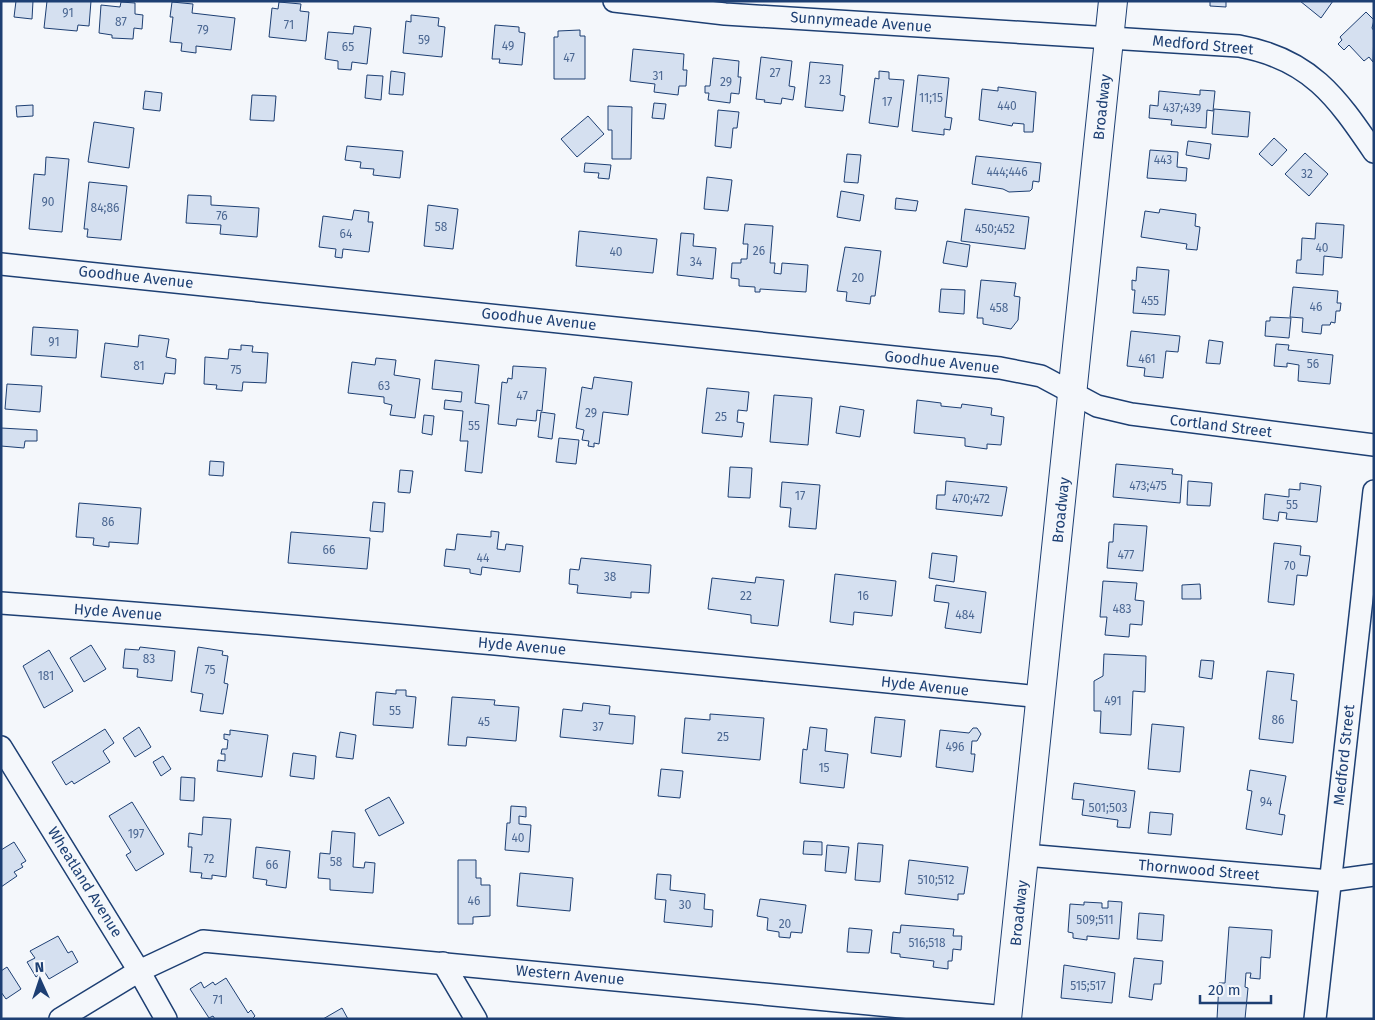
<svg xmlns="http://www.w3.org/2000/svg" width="1375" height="1020" font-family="'Fira Sans',sans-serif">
  <rect width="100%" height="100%" fill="#f4f7fb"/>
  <g fill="#d5e0f0" stroke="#1d3f73">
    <polygon points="16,1 33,1 32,19 14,17"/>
    <polygon points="47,1 91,1 89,26 78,25 77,31 44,28"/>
    <polygon points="1210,1 1226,1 1226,7 1210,6"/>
    <polygon points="1300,1 1333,1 1321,18"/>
    <polygon points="121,2 135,3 135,14 143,15 142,29 134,28 133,39 112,38 112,35 99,33 101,5 120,7"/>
    <polygon points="172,2 193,4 192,13 235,18 231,50 196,46 196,53 181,51 182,43 170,42 173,17 170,17"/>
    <polygon points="279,2 301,4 300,11 309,12 306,41 269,37 272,8 278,9"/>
    <polygon points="1366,12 1374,20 1372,28 1374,31 1373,62 1369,57 1364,61 1349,45 1344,50 1338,44 1342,40 1340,37"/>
    <polygon points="411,15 439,18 438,26 445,27 442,57 403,53 406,21 411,22"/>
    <polygon points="495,25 519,27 519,32 525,33 522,65 499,63 500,59 492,59"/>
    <polygon points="354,26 371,28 367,64 352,62 351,70 338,69 338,61 325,59 328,32 353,34"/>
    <polygon points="580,30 580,36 585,36 585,79 554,79 554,37 558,37 558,31"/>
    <polygon points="633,49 684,54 683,70 687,70 686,86 679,86 678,95 654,92 655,84 630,81"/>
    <polygon points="761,57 792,61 789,86 795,87 793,100 782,98 781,104 764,102 765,100 756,99"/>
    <polygon points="713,58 739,61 738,77 741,77 739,94 731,93 730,103 708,100 709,93 705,93 705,86 710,86"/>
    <polygon points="810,62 843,65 840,95 845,96 843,111 805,107"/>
    <polygon points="391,71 405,73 403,95 389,94"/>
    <polygon points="879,71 889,72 889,79 904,80 898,127 869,123 875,78 879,79"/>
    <polygon points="367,75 383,76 381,100 365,98"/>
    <polygon points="918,75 949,78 945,117 952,118 950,130 944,129 944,135 912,131"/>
    <polygon points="998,87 1036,92 1033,132 1024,132 1024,124 1013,123 1012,126 979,120 982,89 998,91"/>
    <polygon points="1200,90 1215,91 1213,111 1207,110 1206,128 1171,125 1172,120 1149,118 1150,105 1158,106 1159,91 1200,95"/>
    <polygon points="145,91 162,93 160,111 143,109"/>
    <polygon points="252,95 276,96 274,121 250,120"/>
    <polygon points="654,103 666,104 664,119 652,118"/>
    <polygon points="33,105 33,116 17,117 16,106"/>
    <polygon points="608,106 632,107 631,159 612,159 612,130 608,130"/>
    <polygon points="1214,109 1250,112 1248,137 1212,134"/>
    <polygon points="718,110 739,112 737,128 733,128 731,148 715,146"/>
    <polygon points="588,116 604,134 577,157 561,139"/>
    <polygon points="94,122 134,128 129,168 88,162"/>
    <polygon points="1274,138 1287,150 1272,166 1259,154"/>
    <polygon points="1188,141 1211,144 1209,159 1186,155"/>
    <polygon points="347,146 403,151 400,178 373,175 374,169 360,168 361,162 345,160"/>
    <polygon points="1150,150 1178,152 1177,167 1187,168 1186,181 1147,178"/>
    <polygon points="1305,153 1328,174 1309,196 1285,174"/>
    <polygon points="847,154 861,155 858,183 844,182"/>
    <polygon points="976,156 1041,163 1039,182 1033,181 1032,189 1030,191 1009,192 1003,189 972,184"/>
    <polygon points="46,157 69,159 62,232 29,229 34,174 45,175"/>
    <polygon points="585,163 611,165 609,179 598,178 599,173 584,172"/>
    <polygon points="707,177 732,180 728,211 704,209"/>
    <polygon points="89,182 127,186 121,240 87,237 88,229 84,229"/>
    <polygon points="841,191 864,195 860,221 837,217"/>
    <polygon points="188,195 211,196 211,205 259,208 257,237 220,234 221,225 186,223"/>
    <polygon points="896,198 918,201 916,211 895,209"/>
    <polygon points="428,205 458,209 453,249 424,246"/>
    <polygon points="965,209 1029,217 1025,249 961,241"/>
    <polygon points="1160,209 1196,214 1195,226 1200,227 1197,250 1186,249 1187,244 1141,237 1145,211 1159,213"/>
    <polygon points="354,210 369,212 368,222 373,222 369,252 343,249 342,258 335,257 336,249 319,247 323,216 352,220"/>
    <polygon points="1316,223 1344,225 1342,258 1324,256 1323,275 1296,273 1297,260 1301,260 1302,238 1315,239"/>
    <polygon points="745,224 773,226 770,263 775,263 774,273 781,274 782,263 808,265 806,292 760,289 760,292 755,292 755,287 739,286 739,279 731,278 732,263 741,263 741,259 747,259 748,244 743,244"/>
    <polygon points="579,231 657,239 653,273 576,266"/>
    <polygon points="681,233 694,234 693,246 716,248 713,279 677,275"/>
    <polygon points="947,241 970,245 967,267 943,263"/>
    <polygon points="845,247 881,251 875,296 871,296 870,304 846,301 847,292 837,291"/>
    <polygon points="1137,267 1169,270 1165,315 1133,313 1135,290 1132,290 1132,280 1136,281"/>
    <polygon points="981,280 1016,283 1014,296 1020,297 1018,320 1011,329 983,324 983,318 977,318"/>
    <polygon points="1293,287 1338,291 1337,303 1341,303 1340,311 1336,311 1335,323 1331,322 1330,325 1322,325 1321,334 1302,332 1303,318 1290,317"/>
    <polygon points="941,289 965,290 964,314 939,312"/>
    <polygon points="1270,317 1291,318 1289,338 1265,336 1266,321 1270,321"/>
    <polygon points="33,327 78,330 76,358 31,355"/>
    <polygon points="1131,331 1180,336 1178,352 1166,351 1163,378 1144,376 1145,368 1127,366"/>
    <polygon points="139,335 169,339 166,357 176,359 175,374 165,373 163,384 101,377 105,343 138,347"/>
    <polygon points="1209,340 1223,342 1220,364 1206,363"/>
    <polygon points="1276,344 1289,345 1288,350 1333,355 1330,384 1298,381 1299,365 1287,363 1287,367 1274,366"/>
    <polygon points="241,345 253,346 252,352 268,353 266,383 243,382 242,391 216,389 217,385 204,384 205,357 228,359 229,349 241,350"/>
    <polygon points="376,358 396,360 394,375 420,379 415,418 390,415 392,405 384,403 384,397 348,393 352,362 375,365"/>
    <polygon points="435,360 479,365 475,403 489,405 482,473 465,471 468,441 460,441 463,411 444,409 445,400 461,402 462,392 432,389"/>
    <polygon points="513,366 546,368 542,411 537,410 536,421 517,419 516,426 498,424 502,382 507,383 508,378 512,379"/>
    <polygon points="594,377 632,382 628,415 603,412 599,444 594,443 594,447 588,446 589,441 582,440 584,430 576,428 582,387 592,389"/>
    <polygon points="7,384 42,386 40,412 5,409"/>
    <polygon points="707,388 749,392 747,411 738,410 737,422 744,423 742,437 702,433"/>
    <polygon points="774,395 812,398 808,445 770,442"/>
    <polygon points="917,400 941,403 941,406 961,408 962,404 992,408 991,415 1004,417 1001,445 987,444 987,449 965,446 965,438 914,433"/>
    <polygon points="840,406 864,410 860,437 836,433"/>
    <polygon points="541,412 555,414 552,439 538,437"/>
    <polygon points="424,415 434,416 432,435 422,433"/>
    <polygon points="1,428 37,430 37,441 25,441 24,448 1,446"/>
    <polygon points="559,438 579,440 576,464 556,462"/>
    <polygon points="210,461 224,462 223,476 209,475"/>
    <polygon points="1116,464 1173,469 1172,474 1182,475 1180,503 1113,497"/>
    <polygon points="730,467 752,468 750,498 728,497"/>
    <polygon points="400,470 413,471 410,493 398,492"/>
    <polygon points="946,481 1007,487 1002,516 936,509 937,495 945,495"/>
    <polygon points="1188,481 1212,483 1210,506 1187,505"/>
    <polygon points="782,482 820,485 816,529 789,527 791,508 780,507"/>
    <polygon points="1300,483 1321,486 1317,522 1286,519 1287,513 1279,512 1278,521 1263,519 1265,494 1289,497 1289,489 1300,490"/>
    <polygon points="373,502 385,503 383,532 370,531"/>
    <polygon points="79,503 141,508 138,544 109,542 109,547 93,545 94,538 76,537"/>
    <polygon points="1114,524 1147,526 1143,571 1107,568 1109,542 1113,542"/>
    <polygon points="491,531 499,532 497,549 505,550 506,544 523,546 520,572 482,567 481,575 470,573 470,569 444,566 446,549 455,550 457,534 491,537"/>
    <polygon points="291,532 370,538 367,569 288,563"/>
    <polygon points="1274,543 1301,546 1300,555 1310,556 1307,576 1297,575 1294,605 1268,602"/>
    <polygon points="932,553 957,556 954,582 929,578"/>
    <polygon points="581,558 651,565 649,593 631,592 631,598 577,593 578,585 569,584 570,569 579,570"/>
    <polygon points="835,574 896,581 892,616 854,612 853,625 830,622"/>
    <polygon points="756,577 784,580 778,626 751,623 751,615 708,609 712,578 755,583"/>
    <polygon points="1103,581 1137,583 1135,600 1144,601 1142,625 1130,624 1129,637 1105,635 1107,617 1100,617"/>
    <polygon points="1200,584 1201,599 1182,599 1182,585"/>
    <polygon points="936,585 986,592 981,633 945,628 949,603 934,601"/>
    <polygon points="91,645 106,669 84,682 70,658"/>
    <polygon points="140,647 175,651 172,681 137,677 138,669 123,668 125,649 139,650"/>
    <polygon points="198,647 223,651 222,655 228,656 224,683 228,684 223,714 200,711 203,694 191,692"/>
    <polygon points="49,650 73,691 44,708 23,666"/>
    <polygon points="1104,654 1146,656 1145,692 1133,691 1131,735 1100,733 1101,711 1094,711 1094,681 1103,676"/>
    <polygon points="1201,660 1214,661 1212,679 1199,677"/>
    <polygon points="1267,671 1294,674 1291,700 1297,701 1293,743 1259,739"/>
    <polygon points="396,690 406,690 406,696 416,697 413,728 373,725 376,692 396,694"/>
    <polygon points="452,697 495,700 494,705 519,707 516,741 467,737 466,746 448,745"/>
    <polygon points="583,703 610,706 609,714 635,716 633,744 560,737 563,709 582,711"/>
    <polygon points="710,714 764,718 760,760 682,753 685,718 710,720"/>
    <polygon points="875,717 905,720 901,757 871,753"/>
    <polygon points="1152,724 1184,727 1180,772 1148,769"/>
    <polygon points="139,727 151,747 135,757 123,738"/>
    <polygon points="810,727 827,729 825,751 848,754 844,788 800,783 803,749 807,750"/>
    <polygon points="973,728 977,728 981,734 977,741 972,741 971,754 975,754 973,772 936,767 940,730 969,733"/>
    <polygon points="105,729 114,743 103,751 110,762 74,784 72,781 66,785 52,762"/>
    <polygon points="230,730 268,735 262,777 217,771 218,760 225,761 225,754 221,754 222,749 227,749 228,740 224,739 224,734 230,735"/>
    <polygon points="340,732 356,735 353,759 336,757"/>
    <polygon points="293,753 316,756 314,779 290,776"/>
    <polygon points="163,756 171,769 161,776 153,762"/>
    <polygon points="661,769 683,771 680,798 658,796"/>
    <polygon points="1250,770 1286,776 1279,814 1285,815 1282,835 1246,829 1252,791 1247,790"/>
    <polygon points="181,777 195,778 194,801 180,800"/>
    <polygon points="1074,783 1135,791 1130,828 1117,827 1118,820 1082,815 1084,800 1072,799"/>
    <polygon points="389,797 404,823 379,836 365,810"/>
    <polygon points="132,802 164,854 136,871 126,855 131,852 109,816"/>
    <polygon points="511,806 526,807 526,817 519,816 519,824 531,825 529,852 505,850 507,823 510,823"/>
    <polygon points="1150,812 1173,814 1171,835 1148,833"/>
    <polygon points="203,817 231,819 226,877 212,875 212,879 201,878 202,873 190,872 192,847 188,847 189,833 202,835"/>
    <polygon points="332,831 355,833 353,867 364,868 365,862 375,863 373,893 330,890 330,879 318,878 320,853 330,854"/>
    <polygon points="804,841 822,842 822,855 803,854"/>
    <polygon points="14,842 26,861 21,864 23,867 14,872 17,876 1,887 1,850"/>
    <polygon points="858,843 883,845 880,882 855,880"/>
    <polygon points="827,845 849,847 846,873 825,871"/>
    <polygon points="256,847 290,851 286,888 266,885 267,880 253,878"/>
    <polygon points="458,860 476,860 476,878 481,878 481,885 490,885 490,916 473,917 473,924 458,924"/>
    <polygon points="909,860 968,867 964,894 958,894 958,900 905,894"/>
    <polygon points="520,873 573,878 570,911 517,906"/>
    <polygon points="657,874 671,875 670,890 705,894 704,909 713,910 712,927 664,922 666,900 655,899"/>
    <polygon points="760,899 806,905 802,933 791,932 790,938 779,937 779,932 767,930 768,918 757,916"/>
    <polygon points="1108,901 1122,902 1119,939 1087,936 1087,940 1073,938 1073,933 1068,932 1070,904 1084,905 1084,902 1102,903 1102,908 1108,908"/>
    <polygon points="1139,913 1164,915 1162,941 1137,939"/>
    <polygon points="901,925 954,929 953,936 962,936 961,950 953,949 952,961 948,961 948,969 933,967 934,961 900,957 900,954 891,953 893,932 900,933"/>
    <polygon points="1229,927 1272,930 1270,958 1261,957 1260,979 1250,978 1251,973 1246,973 1245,987 1248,988 1245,1019 1217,1019 1219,983 1225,983"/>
    <polygon points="849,928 872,930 869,953 847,952"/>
    <polygon points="58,936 68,953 72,951 78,962 49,979 44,971 36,977 27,962 35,958 30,951"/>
    <polygon points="1134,958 1163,961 1161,984 1154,984 1152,1000 1129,997"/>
    <polygon points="1064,965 1115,973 1112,1003 1061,998"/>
    <polygon points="7,967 21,989 6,999 1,992 1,971"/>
    <polygon points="226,978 248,1013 251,1010 255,1016 252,1019 215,1019 213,1016 209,1018 190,989 201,982 204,988 213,982 215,985"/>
    <polygon points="342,1008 348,1019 323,1019"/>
  </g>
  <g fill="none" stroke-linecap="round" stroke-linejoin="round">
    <defs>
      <g id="minor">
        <path d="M614,1l111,13 514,32c71,13 97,50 135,106"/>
        <polyline points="1,264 1000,368 1041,376 1097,406 1131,414 1374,445"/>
        <path d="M1,603c348,25 694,60 1040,94"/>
        <polyline points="1,747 139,971 166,1019"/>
        <polyline points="1025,855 1330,881 1374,875"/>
        <polyline points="443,963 476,1019"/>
        <polyline points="60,1019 139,971 203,941 1007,1017"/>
        <polyline points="1315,1019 1374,491"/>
      </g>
      <polyline id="secondary" points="1007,1019 1113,1"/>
    </defs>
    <use href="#minor" stroke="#1d3f73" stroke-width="24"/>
    <use href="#secondary" stroke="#1d3f73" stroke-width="30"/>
    <use href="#minor" stroke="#f4f7fb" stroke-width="21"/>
    <use href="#secondary" stroke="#f4f7fb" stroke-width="28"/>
  </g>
  <g text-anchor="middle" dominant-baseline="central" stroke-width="4" stroke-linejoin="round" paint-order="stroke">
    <g font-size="12" fill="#4b6792">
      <text x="68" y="13">91</text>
      <text x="121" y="22">87</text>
      <text x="289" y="25">71</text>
      <text x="203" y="30">79</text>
      <text x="424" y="40">59</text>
      <text x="508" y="46">49</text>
      <text x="348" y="47">65</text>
      <text x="569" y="58">47</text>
      <text x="775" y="73">27</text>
      <text x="658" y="76">31</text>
      <text x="825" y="80">23</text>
      <text x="726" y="82">29</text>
      <text x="931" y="98">11;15</text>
      <text x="887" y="102">17</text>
      <text x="1007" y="106">440</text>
      <text x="1182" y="108">437;439</text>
      <text x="1163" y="160">443</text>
      <text x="1007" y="172">444;446</text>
      <text x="1307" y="174">32</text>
      <text x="48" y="202">90</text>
      <text x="105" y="208">84;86</text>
      <text x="222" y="216">76</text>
      <text x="441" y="227">58</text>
      <text x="995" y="229">450;452</text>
      <text x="346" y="234">64</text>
      <text x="1322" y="248">40</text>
      <text x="759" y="251">26</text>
      <text x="616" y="252">40</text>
      <text x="696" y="262">34</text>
      <text x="858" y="278">20</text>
      <text x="1150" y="301">455</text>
      <text x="1316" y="307">46</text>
      <text x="999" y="308">458</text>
      <text x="54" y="342">91</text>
      <text x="1147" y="359">461</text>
      <text x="1313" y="364">56</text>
      <text x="139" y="366">81</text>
      <text x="236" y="370">75</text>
      <text x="384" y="386">63</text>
      <text x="522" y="396">47</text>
      <text x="591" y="413">29</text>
      <text x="721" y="417">25</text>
      <text x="474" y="426">55</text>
      <text x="1148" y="486">473;475</text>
      <text x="800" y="496">17</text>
      <text x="971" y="499">470;472</text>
      <text x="1292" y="505">55</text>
      <text x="108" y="522">86</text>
      <text x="329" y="550">66</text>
      <text x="1126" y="555">477</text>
      <text x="483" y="558">44</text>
      <text x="1290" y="566">70</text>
      <text x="610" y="577">38</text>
      <text x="746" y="596">22</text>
      <text x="863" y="596">16</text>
      <text x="1122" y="609">483</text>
      <text x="965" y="615">484</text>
      <text x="149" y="659">83</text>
      <text x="210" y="670">75</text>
      <text x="46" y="676">181</text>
      <text x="1113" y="701">491</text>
      <text x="395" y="711">55</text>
      <text x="1278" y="720">86</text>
      <text x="484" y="722">45</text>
      <text x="598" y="727">37</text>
      <text x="723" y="737">25</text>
      <text x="955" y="747">496</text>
      <text x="824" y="768">15</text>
      <text x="1266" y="802">94</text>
      <text x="1108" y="808">501;503</text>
      <text x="136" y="834">197</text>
      <text x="518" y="838">40</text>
      <text x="209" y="859">72</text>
      <text x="336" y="862">58</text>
      <text x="272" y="865">66</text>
      <text x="936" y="880">510;512</text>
      <text x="474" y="901">46</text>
      <text x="685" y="905">30</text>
      <text x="1095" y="920">509;511</text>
      <text x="785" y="924">20</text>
      <text x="927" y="943">516;518</text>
      <text x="1088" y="986">515;517</text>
      <text x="218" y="1000">71</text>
    </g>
    <g font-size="15" fill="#1d3f73" stroke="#f4f7fb">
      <text transform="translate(861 22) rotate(4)">Sunnymeade Avenue</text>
      <text transform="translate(1203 45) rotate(5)">Medford Street</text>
      <text transform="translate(1102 107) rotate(-84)">Broadway</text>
      <text transform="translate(136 277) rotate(6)">Goodhue Avenue</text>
      <text transform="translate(539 319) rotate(6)">Goodhue Avenue</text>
      <text transform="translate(942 362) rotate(6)">Goodhue Avenue</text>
      <text transform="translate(1221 426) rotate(7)">Cortland Street</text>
      <text transform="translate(1061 510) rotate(-84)">Broadway</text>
      <text transform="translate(118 612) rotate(4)">Hyde Avenue</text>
      <text transform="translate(522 646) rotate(5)">Hyde Avenue</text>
      <text transform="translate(925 686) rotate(6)">Hyde Avenue</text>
      <text transform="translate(1344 755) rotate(-84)">Medford Street</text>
      <text transform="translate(1199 870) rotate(5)">Thornwood Street</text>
      <text transform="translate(85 882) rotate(58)">Wheatland Avenue</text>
      <text transform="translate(1019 913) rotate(-84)">Broadway</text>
      <text transform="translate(570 975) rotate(5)">Western Avenue</text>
    </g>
  </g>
  <rect width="1375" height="1020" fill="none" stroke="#1d3f73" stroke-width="5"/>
  <g transform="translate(40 980) rotate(357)" stroke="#f4f7fb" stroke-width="4" paint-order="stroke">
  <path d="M0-4L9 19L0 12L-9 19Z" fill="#1d3f73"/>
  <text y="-8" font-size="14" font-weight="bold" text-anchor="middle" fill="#1d3f73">N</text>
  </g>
  <path d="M1200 995v8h71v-8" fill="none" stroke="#1d3f73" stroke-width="2.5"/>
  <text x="1208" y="995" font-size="15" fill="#1d3f73" stroke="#f4f7fb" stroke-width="4" paint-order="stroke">20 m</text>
</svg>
